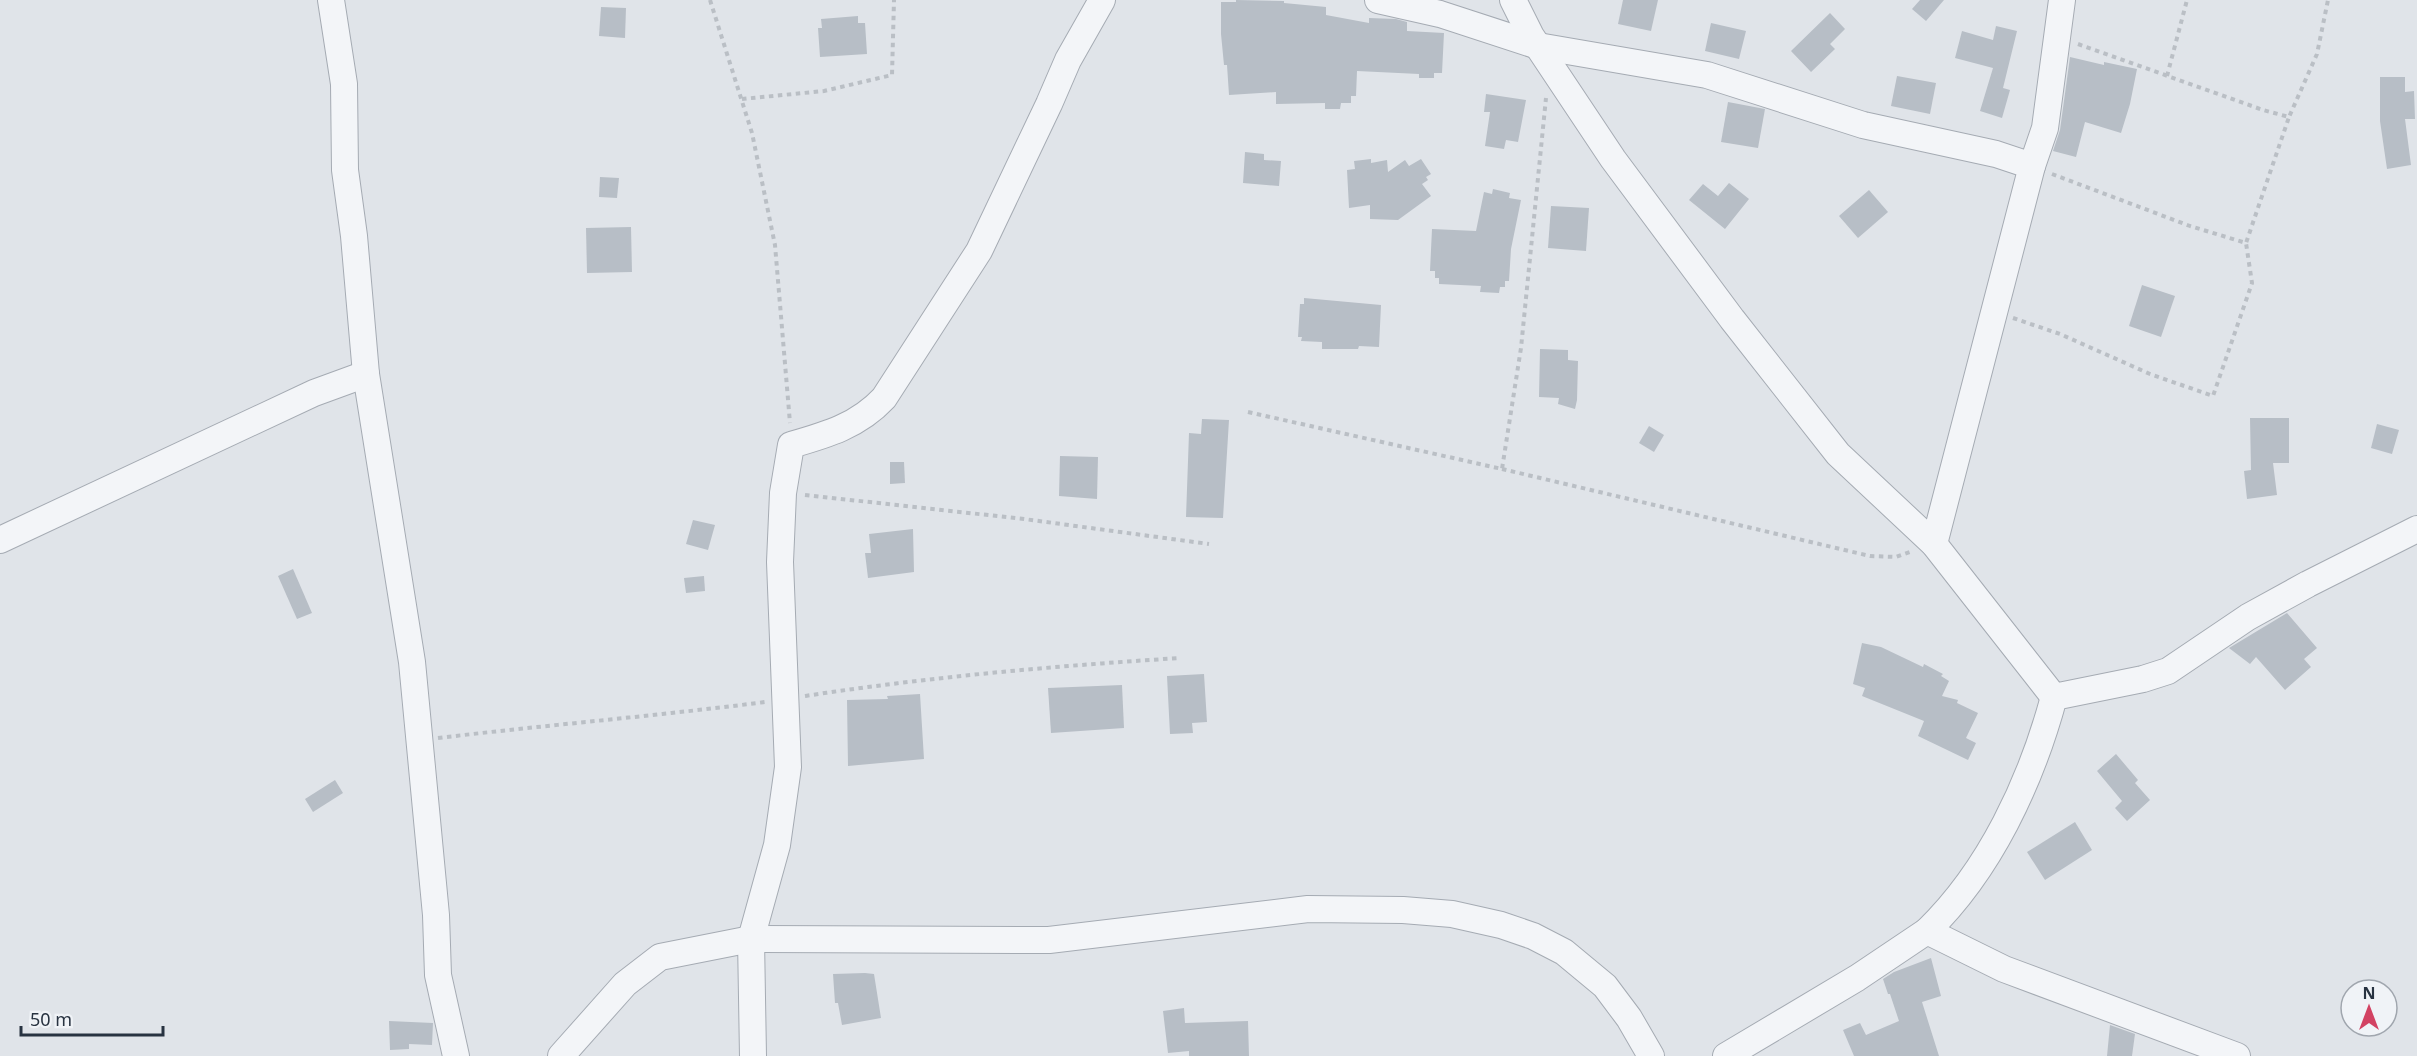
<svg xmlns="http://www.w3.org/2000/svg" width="2417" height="1056" font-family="'Noto Sans',sans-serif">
  <rect width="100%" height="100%" fill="#e0e4e9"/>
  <g fill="#b7bec6">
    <polygon points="1236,0 1284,1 1284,3 1326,7 1326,15 1369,23 1369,18 1396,19 1407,22 1407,31 1444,33 1442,73 1434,73 1434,78 1419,78 1419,74 1357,71 1356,96 1351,96 1351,103 1341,103 1340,109 1325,109 1325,103 1276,104 1276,92 1229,95 1227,65 1224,65 1221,34 1221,2 1236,2"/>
    <polygon points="1623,0 1658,0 1651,31 1618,24"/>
    <polygon points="1920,0 1944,0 1926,21 1912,9"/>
    <polygon points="601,7 626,8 625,38 599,36"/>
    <polygon points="1830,13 1845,29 1830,44 1835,49 1811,72 1791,51"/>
    <polygon points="858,16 858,23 865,23 867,54 820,57 818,28 822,28 821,19"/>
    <polygon points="1711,23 1746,31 1739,59 1705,51"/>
    <polygon points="1996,26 2017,31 2003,88 2010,90 2002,118 1980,111 1993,68 1955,58 1962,31 1993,40"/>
    <polygon points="2070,57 2104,65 2104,62 2137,69 2130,104 2121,133 2085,122 2076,157 2053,151 2060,130"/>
    <polygon points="1897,76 1936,83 1930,114 1891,106"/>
    <polygon points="2380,77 2405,77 2405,92 2414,91 2415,119 2405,119 2411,165 2387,169 2380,121"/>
    <polygon points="1486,94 1526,100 1518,142 1506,140 1504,149 1485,146 1490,112 1484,112"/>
    <polygon points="1728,102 1765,109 1758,148 1721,142"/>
    <polygon points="1245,152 1264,154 1264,160 1281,161 1279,186 1243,183"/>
    <polygon points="1371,159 1371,163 1387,160 1388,172 1405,160 1409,166 1421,159 1431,174 1426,177 1428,180 1422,184 1431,196 1398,220 1370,219 1370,205 1349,208 1347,170 1355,169 1354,161"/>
    <polygon points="600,177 619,178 617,198 599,197"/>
    <polygon points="1729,183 1749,199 1725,229 1689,200 1703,184 1718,196"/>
    <polygon points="1493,189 1510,193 1509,198 1521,200 1511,249 1509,281 1505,281 1505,287 1500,287 1499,293 1480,292 1481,286 1439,284 1439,278 1435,278 1435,271 1430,271 1432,229 1476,231 1484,192 1492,194"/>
    <polygon points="1869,190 1888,212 1858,238 1839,216"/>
    <polygon points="1551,206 1589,208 1586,251 1548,248"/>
    <polygon points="631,227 632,272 587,273 586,228"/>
    <polygon points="2142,285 2175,296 2161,337 2129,326"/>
    <polygon points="1304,298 1381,305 1379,347 1359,346 1358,349 1322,349 1322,342 1301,341 1302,337 1298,337 1300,304 1304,304"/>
    <polygon points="1540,349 1568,350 1568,360 1578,361 1577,400 1575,409 1558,404 1559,398 1539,397"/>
    <polygon points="2250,418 2289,418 2289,463 2273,463 2277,495 2247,499 2244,471 2251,470"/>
    <polygon points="1202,419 1229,420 1223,518 1186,517 1189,433 1201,434"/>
    <polygon points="2377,424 2399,430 2392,454 2371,448"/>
    <polygon points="1649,426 1664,435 1654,452 1639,443"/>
    <polygon points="1060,456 1098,457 1097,499 1059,496"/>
    <polygon points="890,462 904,462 905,483 890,484"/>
    <polygon points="693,520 715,525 708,550 686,544"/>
    <polygon points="913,529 914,572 868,578 865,553 871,553 869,534"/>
    <polygon points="293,569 312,613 297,619 278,576"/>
    <polygon points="704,576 705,591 686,593 684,578"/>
    <polygon points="2287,613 2317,648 2304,659 2311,667 2285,690 2256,657 2250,664 2229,648"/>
    <polygon points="1862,643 1881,647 1923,667 1924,664 1943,674 1941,676 1949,681 1942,696 1958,700 1957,703 1978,713 1966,738 1976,743 1968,760 1918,736 1924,721 1862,696 1865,688 1853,684"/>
    <polygon points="1204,674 1207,722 1192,723 1193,733 1170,734 1167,676"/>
    <polygon points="1122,685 1124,728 1051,733 1048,688"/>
    <polygon points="920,694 924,759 848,766 847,700 888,699 887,696"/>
    <polygon points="2116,754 2138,780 2135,783 2150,800 2127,821 2115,808 2122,801 2097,771"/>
    <polygon points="335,780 343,793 313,812 305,799"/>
    <polygon points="2075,822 2092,850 2045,880 2027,852"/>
    <polygon points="1931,958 1941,996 1922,1002 1939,1056 1854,1056 1843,1030 1860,1023 1866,1035 1899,1021 1890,994 1888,994 1883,979 1894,972"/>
    <polygon points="865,973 874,974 881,1018 842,1025 838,1003 835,1003 833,974"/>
    <polygon points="1184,1008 1185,1023 1248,1021 1249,1056 1189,1056 1189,1051 1168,1053 1163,1011"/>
    <polygon points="389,1021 433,1023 432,1045 409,1044 409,1049 390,1050"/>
    <polygon points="2110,1025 2135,1034 2132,1056 2107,1056"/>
  </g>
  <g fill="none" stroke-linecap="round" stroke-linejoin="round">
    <defs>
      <g id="minor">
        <polyline points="331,0 344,84 345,170 354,236 366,374 412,662 436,915 438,975 456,1056"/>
        <polyline points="1378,0 1440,14 1538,46 1707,75 1863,125 1996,154 2032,166"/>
        <polyline points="1513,0 1531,36 1613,159 1732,319 1838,454 1934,544 2054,697"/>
        <polyline points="0,540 314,393 366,374"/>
        <polyline points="1934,544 2032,166 2045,128 2062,0"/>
        <path d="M1927,931c63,-61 104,-149 127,-234l89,-18 25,-8 80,-54 60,-33 109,-55"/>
        <polyline points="561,1056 625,984 660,957 751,939 1049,940 1308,909 1403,910 1452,914 1501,925 1533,936 1564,952 1605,986 1629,1018 1651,1056"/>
        <path d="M753,1056l-2,-117 26,-94 11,-78 -8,-205 3,-69 8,-48c35,-10 67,-19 93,-47l95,-147 70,-147 19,-44 34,-60"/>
        <polyline points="1726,1056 1857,978 1927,931 2004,969 2237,1056"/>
      </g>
    </defs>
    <use href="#minor" stroke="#a5abb3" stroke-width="28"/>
    <g stroke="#babfc5" stroke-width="4" stroke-dasharray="4.5 4.5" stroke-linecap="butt">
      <polyline points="710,0 752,133 775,245 790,423"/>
      <polyline points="2078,44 2263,110 2289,117 2317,54 2328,0"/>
      <polyline points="2167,76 2187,0"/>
      <polyline points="742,99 824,91 892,75 894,0"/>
      <polyline points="2052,174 2190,226 2246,243 2289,117"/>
      <polyline points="2013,318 2060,334 2150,374 2213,396 2252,283 2246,243"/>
      <polyline points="1248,412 1502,469 1521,348 1546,98"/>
      <polyline points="1502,469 1870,556 1896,557 1913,551"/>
      <polyline points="805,495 1024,519 1209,544"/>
      <path d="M805,696c124,-19 249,-30 375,-38"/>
      <path d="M438,738c109,-13 218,-22 327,-36"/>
    </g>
    <use href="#minor" stroke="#f3f5f8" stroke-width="26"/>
  </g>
  <g transform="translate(2369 1008)"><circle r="28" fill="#f0f3f7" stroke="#a0a6ae" stroke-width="1.5"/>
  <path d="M0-4.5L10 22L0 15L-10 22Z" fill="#d24262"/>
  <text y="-9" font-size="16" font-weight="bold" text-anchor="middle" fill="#283341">N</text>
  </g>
  <path d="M21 1026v9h142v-9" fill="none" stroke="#283341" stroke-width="3"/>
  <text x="30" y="1026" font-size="18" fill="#283341" stroke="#f0f3f7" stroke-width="4.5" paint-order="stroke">50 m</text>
</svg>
